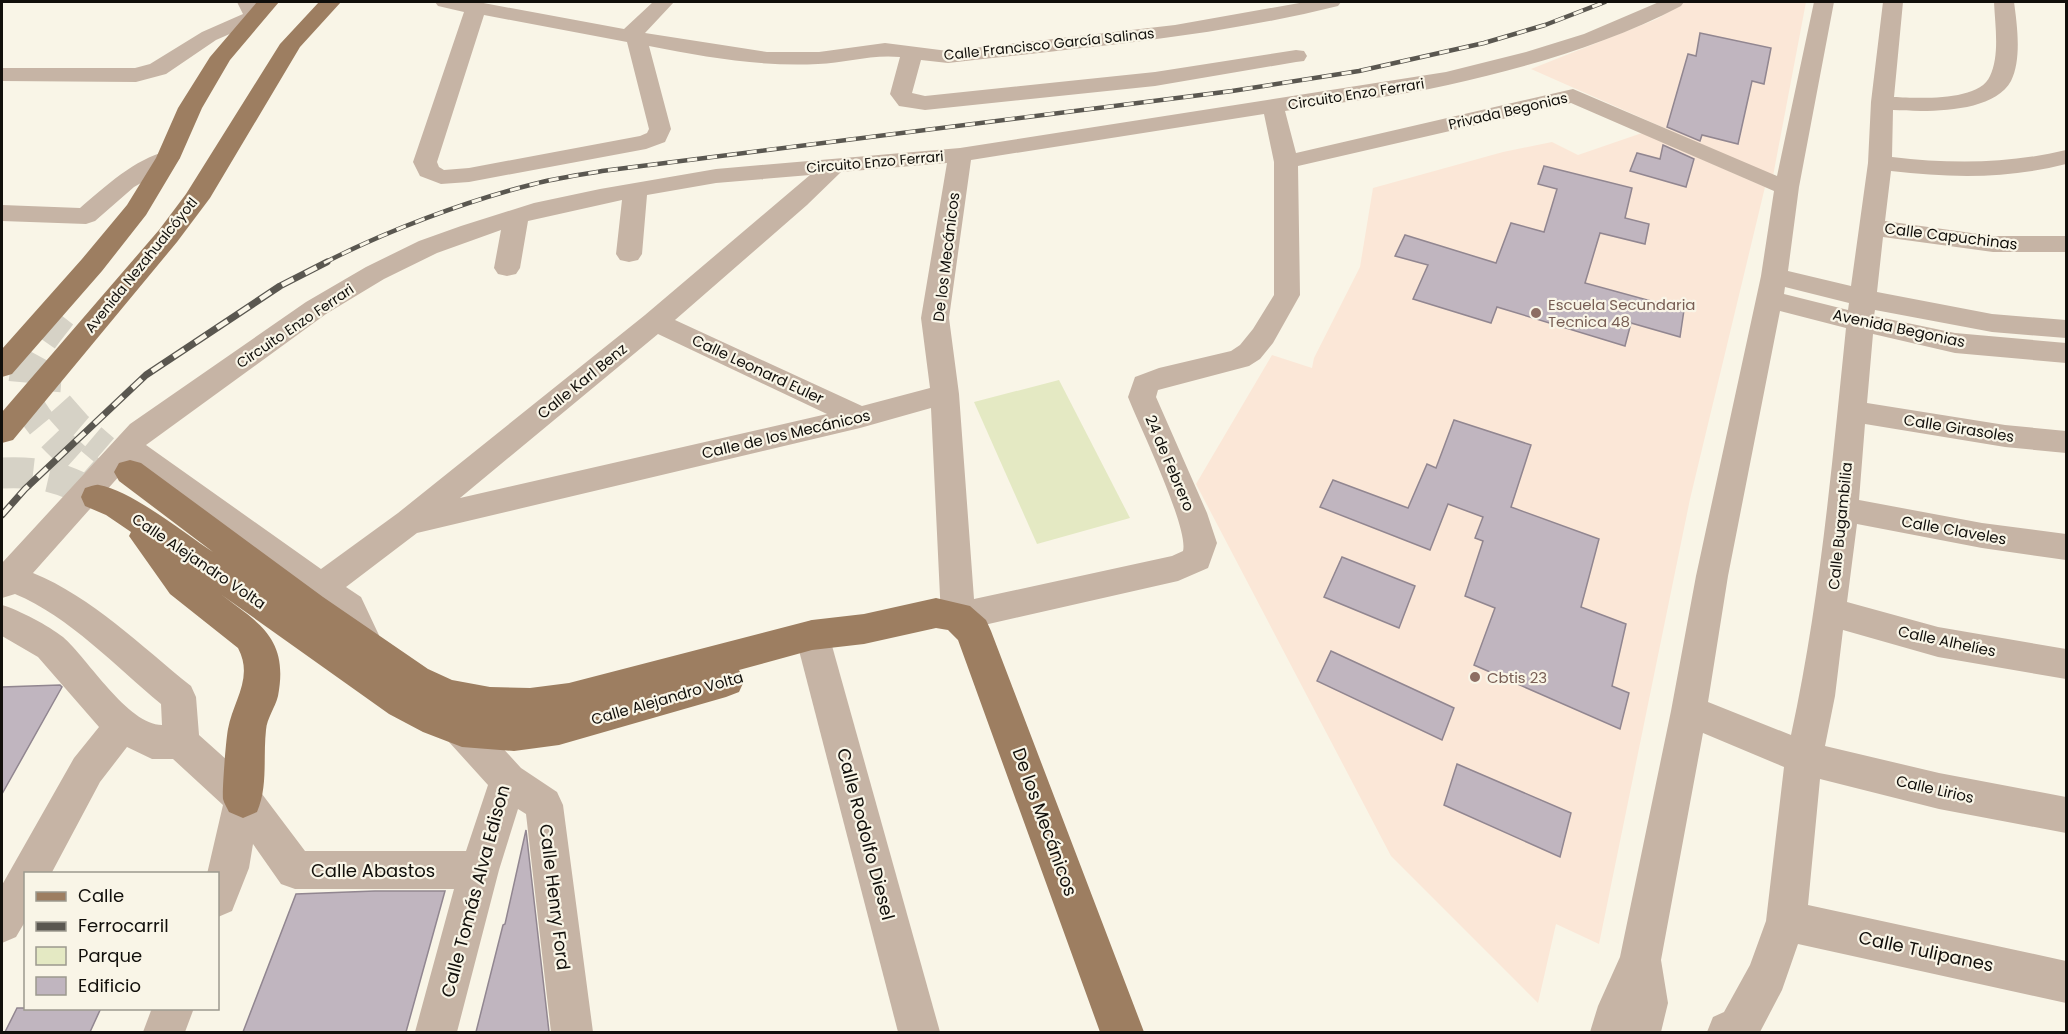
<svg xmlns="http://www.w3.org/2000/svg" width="2068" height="1034" font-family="Poppins,sans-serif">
  <rect width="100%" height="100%" fill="#f9f5e7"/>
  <g fill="#fbe7d7">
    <polygon points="1685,2 1806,2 1773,176 1531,69 1657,19"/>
    <polygon points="1642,133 1765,187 1690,499 1599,944 1556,924 1538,1003 1391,856 1196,484 1272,355 1312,368 1314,358 1360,267 1373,188 1503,152 1552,142 1578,155"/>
  </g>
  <polygon fill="#e4e9c3" points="1059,380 1130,518 1037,544 974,402"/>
  <g fill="#c0b5bf" stroke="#918690" stroke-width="1.5">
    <polygon points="1700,33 1771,48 1764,84 1752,81 1738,144 1702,135 1700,141 1667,127 1688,54 1696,56"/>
    <polygon points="1663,145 1694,159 1686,187 1630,171 1637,153 1660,159"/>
    <polygon points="1544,166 1632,188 1625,218 1649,224 1645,244 1600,233 1585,283 1684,310 1680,337 1631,323 1625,346 1497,307 1491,323 1413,299 1428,265 1395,256 1405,235 1496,263 1511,223 1544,232 1557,189 1538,184"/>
    <polygon points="1454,420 1531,445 1511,507 1599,539 1581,607 1626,624 1612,686 1629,693 1620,729 1474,665 1495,608 1465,596 1483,541 1475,538 1483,517 1448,504 1430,550 1320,507 1333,480 1408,508 1427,464 1436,468"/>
    <polygon points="1342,557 1415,586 1399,628 1324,597"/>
    <polygon points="1331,651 1454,708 1442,740 1317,681"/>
    <polygon points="60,685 62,687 2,794 2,687"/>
    <polygon points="1457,764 1571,813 1560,857 1444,805"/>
    <polygon points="526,830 549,1032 476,1032 503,925 505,924"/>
    <polygon points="375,891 445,891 406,1032 243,1032 296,894"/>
    <polygon points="17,1008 101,1008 90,1032 5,1032"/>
  </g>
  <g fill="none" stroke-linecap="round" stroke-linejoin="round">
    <g stroke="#d6d2c6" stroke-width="31" stroke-dasharray="31 16" stroke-linecap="butt">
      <path d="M61,315c-15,19 -35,42 -37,68 -4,35 60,81 84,104"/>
      <polyline points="47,364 45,391 77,427 104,450"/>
      <path d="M2,473c37,-2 64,5 95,24"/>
    </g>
    <g fill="#c6b4a5" fill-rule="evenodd">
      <polygon points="237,2 257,2 265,16 262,20 216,40 166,74 136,82 2,81 2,68 135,68 150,64 202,32 243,14"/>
      <path d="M435,2h43l146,27 29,-27h21l-29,31 122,19h52l66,-9 63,8 227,-26 130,-23h36l-3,4c-128,32 -260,42 -390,57l-27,-3 -9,33 13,3 230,-24 141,-22 8,1 3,5 -3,5 -8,1 -141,24 -230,24 -26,-4 -9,-12 10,-37c-28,-3 -55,6 -82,7 -57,3 -113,-7 -169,-18l22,83 -6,13 -19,7 -177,33 -28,2 -21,-8 -7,-14 51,-150 -26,-6zM484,15l143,27 22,87 -2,4 -7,3 -171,32 -25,2 -5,-3 -2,-5z"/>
      <path d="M1659,2h25l-3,4c-73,38 -153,61 -233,79 -53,12 -109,17 -163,26l11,42 277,-64 204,87 37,-174h20l-35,185 -11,84 63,15 17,-123 3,-61 12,-100h20l-9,95c23,1 85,5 96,-21 10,-21 5,-51 4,-74h20c3,22 8,57 -3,79 -18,33 -86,31 -118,29l-1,47c59,7 116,7 174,-7v14c-58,15 -115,14 -175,7l-6,50 108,15h73v16h-73l-110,-15 -6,55 115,22 74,6v18l-74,-6 -117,-22 -1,6 81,17 111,10v20l-111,-10 -82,-19 -6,69 138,22 61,6v22l-61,-6 -140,-23 -6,76 123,23 84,11v26l-84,-12 -125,-24 -10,78 91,25 128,22v30l-128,-22 -95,-27 -8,66 -10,50 114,27 127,24v36l-127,-24 -119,-30 -12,126 258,56v42l-268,-59 -16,46 -22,42h-53l6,-15 11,-5 26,-47 16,-44 18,-154 -81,-34 -42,227 7,43 -7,29h-71l8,-26 22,-49 51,-246 25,-135 65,-300 13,-85 -203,-88 -273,63 2,129 -27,48 -13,16 -11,7 -91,24 -2,7 51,116 10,30 -9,25 -30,13 -220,50 -12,-4 -5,-10 -10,-209 -71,20 -443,105 -71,54 15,10 24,51 -5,10 -12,5 -12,-5 -19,-42 -208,-151 -96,108c59,24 108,73 158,113l5,11 3,38 57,51 49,65h161l22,-66 -39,-43 -5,-12 5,-12 13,-4 13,4 46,50 36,24 6,13 30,227h-42l-25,-218 -8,-5 -19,61 -42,162h-42l39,-143h-159l-14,-5 -28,-40 -4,24 -17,43 -14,6v-43h-11l16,-69 -50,-46h-21l-25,-12 -27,35 -49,92h-25v46l-10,17 -14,6v-58l72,-127 25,-31 -61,-70 -36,-21v-31c17,5 47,21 61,32 25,22 65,88 99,88l-1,-21c-46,-38 -91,-87 -146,-110l-13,4v-35l128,-139 176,-122 60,-35 53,-26 42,-15 73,-23 66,-14 116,-20 244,-21 486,-76 80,-20 58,-18zM1264,114l10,48v133l-21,34 -13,16 -9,6 -72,17 -24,9 -7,20c11,28 61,131 55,154l-11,5 -198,43 -15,-205 -10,-76 22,-158zM947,163l-26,155 9,70 -68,18 -187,-86 132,-115 34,-33zM810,175l-165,140 -247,198 -77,56 -175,-124 180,-131 58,-35 53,-26 64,-23 -7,38 4,6 9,2 9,-2 4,-6 8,-47 94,-21 -6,54 4,6 9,2 9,-2 4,-6 5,-59 69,-12zM1785,287l64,16 -1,7 -64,-16zM1780,311l66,17c-14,136 -26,274 -55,407l-83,-33 20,-126zM658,334l169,80 -367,84z"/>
      <path d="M168,151l8,2 4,5 -4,5 -42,24 -39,34 -9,3 -84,-3v-16l78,3c26,-22 54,-49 88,-57z"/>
      <polygon points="812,620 824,625 829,635 940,1032 898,1032 795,635 800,625"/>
      <polygon points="152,1008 194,1008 185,1032 143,1032"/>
    </g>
    <g fill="#9d7e61" fill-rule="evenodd">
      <polygon points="257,2 279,2 230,60 202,108 180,158 146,215 102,271 12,374 2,377 2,349 82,259 127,205 156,158 178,108 210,57"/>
      <polygon points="319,2 341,2 300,47 210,198 177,242 13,440 2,443 2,412 159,230 186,194 280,44"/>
      <path d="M130,460l11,3 182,134 105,72 24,11 38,7 40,1 39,-5 243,-63 52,-6 72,-16 34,8 16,14 5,11 153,401h-44l-142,-392 -10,-10 -12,-2 -72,16 -52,6 -73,20 5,11 -5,11 -13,5 -167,48 -45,6 -52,-4 -39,-15 -34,-18 -170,-121c40,30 70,45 59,103 -3,12 -11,22 -12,34 -3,28 2,57 -9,82l-14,6 -14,-6c-2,-4 -5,-9 -6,-13 -1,-9 3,-60 5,-70 5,-28 26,-51 10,-81l-68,-54 -41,-58 2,-4 -25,-17 -21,-9 -4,-9 4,-9c5,-1 10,-4 14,-3 32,5 86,49 114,67l-94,-71 -5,-9 5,-9z"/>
    </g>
    <defs>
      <path id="rail-far1" d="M324,263c62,-32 142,-62 210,-79 22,-6 46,-9 68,-13l630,-80 127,-20 125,-28 61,-18 60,-23"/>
      <polyline id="rail" points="2,515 25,489 146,375 280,286 327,262"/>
    </defs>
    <use href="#rail-far1" stroke="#5a5750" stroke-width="4.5"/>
    <use href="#rail" stroke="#5a5750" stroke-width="7"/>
    <use href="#rail-far1" stroke="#f9f5e7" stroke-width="3" stroke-dasharray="10" stroke-linecap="butt"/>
    <use href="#rail" stroke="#f9f5e7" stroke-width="4.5" stroke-dasharray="13" stroke-linecap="butt"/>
  </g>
  <g fill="#8d6e63" stroke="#f9f5e7" stroke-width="2">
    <circle cx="1536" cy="313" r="6"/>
    <circle cx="1475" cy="677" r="6"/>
  </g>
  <g text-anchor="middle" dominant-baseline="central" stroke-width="4.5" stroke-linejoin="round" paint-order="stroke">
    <g font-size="14" fill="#110f0b" stroke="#f9f5e7">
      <text transform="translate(1049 44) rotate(-6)">Calle Francisco García Salinas</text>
      <text transform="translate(1356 94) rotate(-9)">Circuito Enzo Ferrari</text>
      <text transform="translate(1508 111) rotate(-13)">Privada Begonias</text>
      <text transform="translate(875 162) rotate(-5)">Circuito Enzo Ferrari</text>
      <text transform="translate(141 265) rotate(-51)">Avenida Nezahualcóyotl</text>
      <text transform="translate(295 326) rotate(-34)">Circuito Enzo Ferrari</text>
    </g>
    <g font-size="15" fill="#110f0b" stroke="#f9f5e7">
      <text transform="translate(1951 236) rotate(7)">Calle Capuchinas</text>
      <text transform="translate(946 257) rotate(-83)">De los Mecánicos</text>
      <text transform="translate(1899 328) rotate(12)">Avenida Begonias</text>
      <text transform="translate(758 369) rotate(25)">Calle Leonard Euler</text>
      <text transform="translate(582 381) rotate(-39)">Calle Karl Benz</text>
      <text transform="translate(1959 428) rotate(9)">Calle Girasoles</text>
      <text transform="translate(786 434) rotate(-13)">Calle de los Mecánicos</text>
      <text transform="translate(1170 463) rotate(67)">24 de Febrero</text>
      <text transform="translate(1840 526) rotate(-84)">Calle Bugambilia</text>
      <text transform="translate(1954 530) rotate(10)">Calle Claveles</text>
      <text transform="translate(199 561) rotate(34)">Calle Alejandro Volta</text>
      <text transform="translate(1947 641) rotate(12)">Calle Alhelíes</text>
      <text transform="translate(667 698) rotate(-16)">Calle Alejandro Volta</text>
      <text transform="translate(1935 789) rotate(13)">Calle Lirios</text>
    </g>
    <g font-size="15" fill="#785e54" stroke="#f9f5e7" text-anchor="start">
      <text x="1548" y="304">Escuela Secundaria<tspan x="1548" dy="17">Tecnica 48</tspan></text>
      <text x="1487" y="677">Cbtis 23</text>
    </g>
    <g font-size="18" fill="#110f0b" stroke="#f9f5e7">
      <text transform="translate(1045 822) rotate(70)">De los Mecánicos</text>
      <text transform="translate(866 834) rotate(75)">Calle Rodolfo Diesel</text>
      <text x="373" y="870">Calle Abastos</text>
      <text transform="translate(475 891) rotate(-75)">Calle Tomás Alva Edison</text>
      <text transform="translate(555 897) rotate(83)">Calle Henry Ford</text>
      <text transform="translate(1926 951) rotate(12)">Calle Tulipanes</text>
    </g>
  </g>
  <rect width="2068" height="1034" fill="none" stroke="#110f0b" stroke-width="6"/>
  <rect x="24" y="872" width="195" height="138" fill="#f9f5e7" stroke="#9c998f" stroke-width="1.5"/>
  <rect x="36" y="892" width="30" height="9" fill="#9d7e61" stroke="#9c998f" stroke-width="1.5"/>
  <text x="78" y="902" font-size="18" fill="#110f0b">Calle</text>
  <rect x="36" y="922" width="30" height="9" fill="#5a5750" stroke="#9c998f" stroke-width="1.5"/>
  <text x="78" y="932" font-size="18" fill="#110f0b">Ferrocarril</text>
  <rect x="36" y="947" width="30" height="18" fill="#e4e9c3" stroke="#9c998f" stroke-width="1.5"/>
  <text x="78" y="962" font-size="18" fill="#110f0b">Parque</text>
  <rect x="36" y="977" width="30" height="18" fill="#c0b5bf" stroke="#9c998f" stroke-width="1.5"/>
  <text x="78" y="992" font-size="18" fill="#110f0b">Edificio</text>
</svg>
